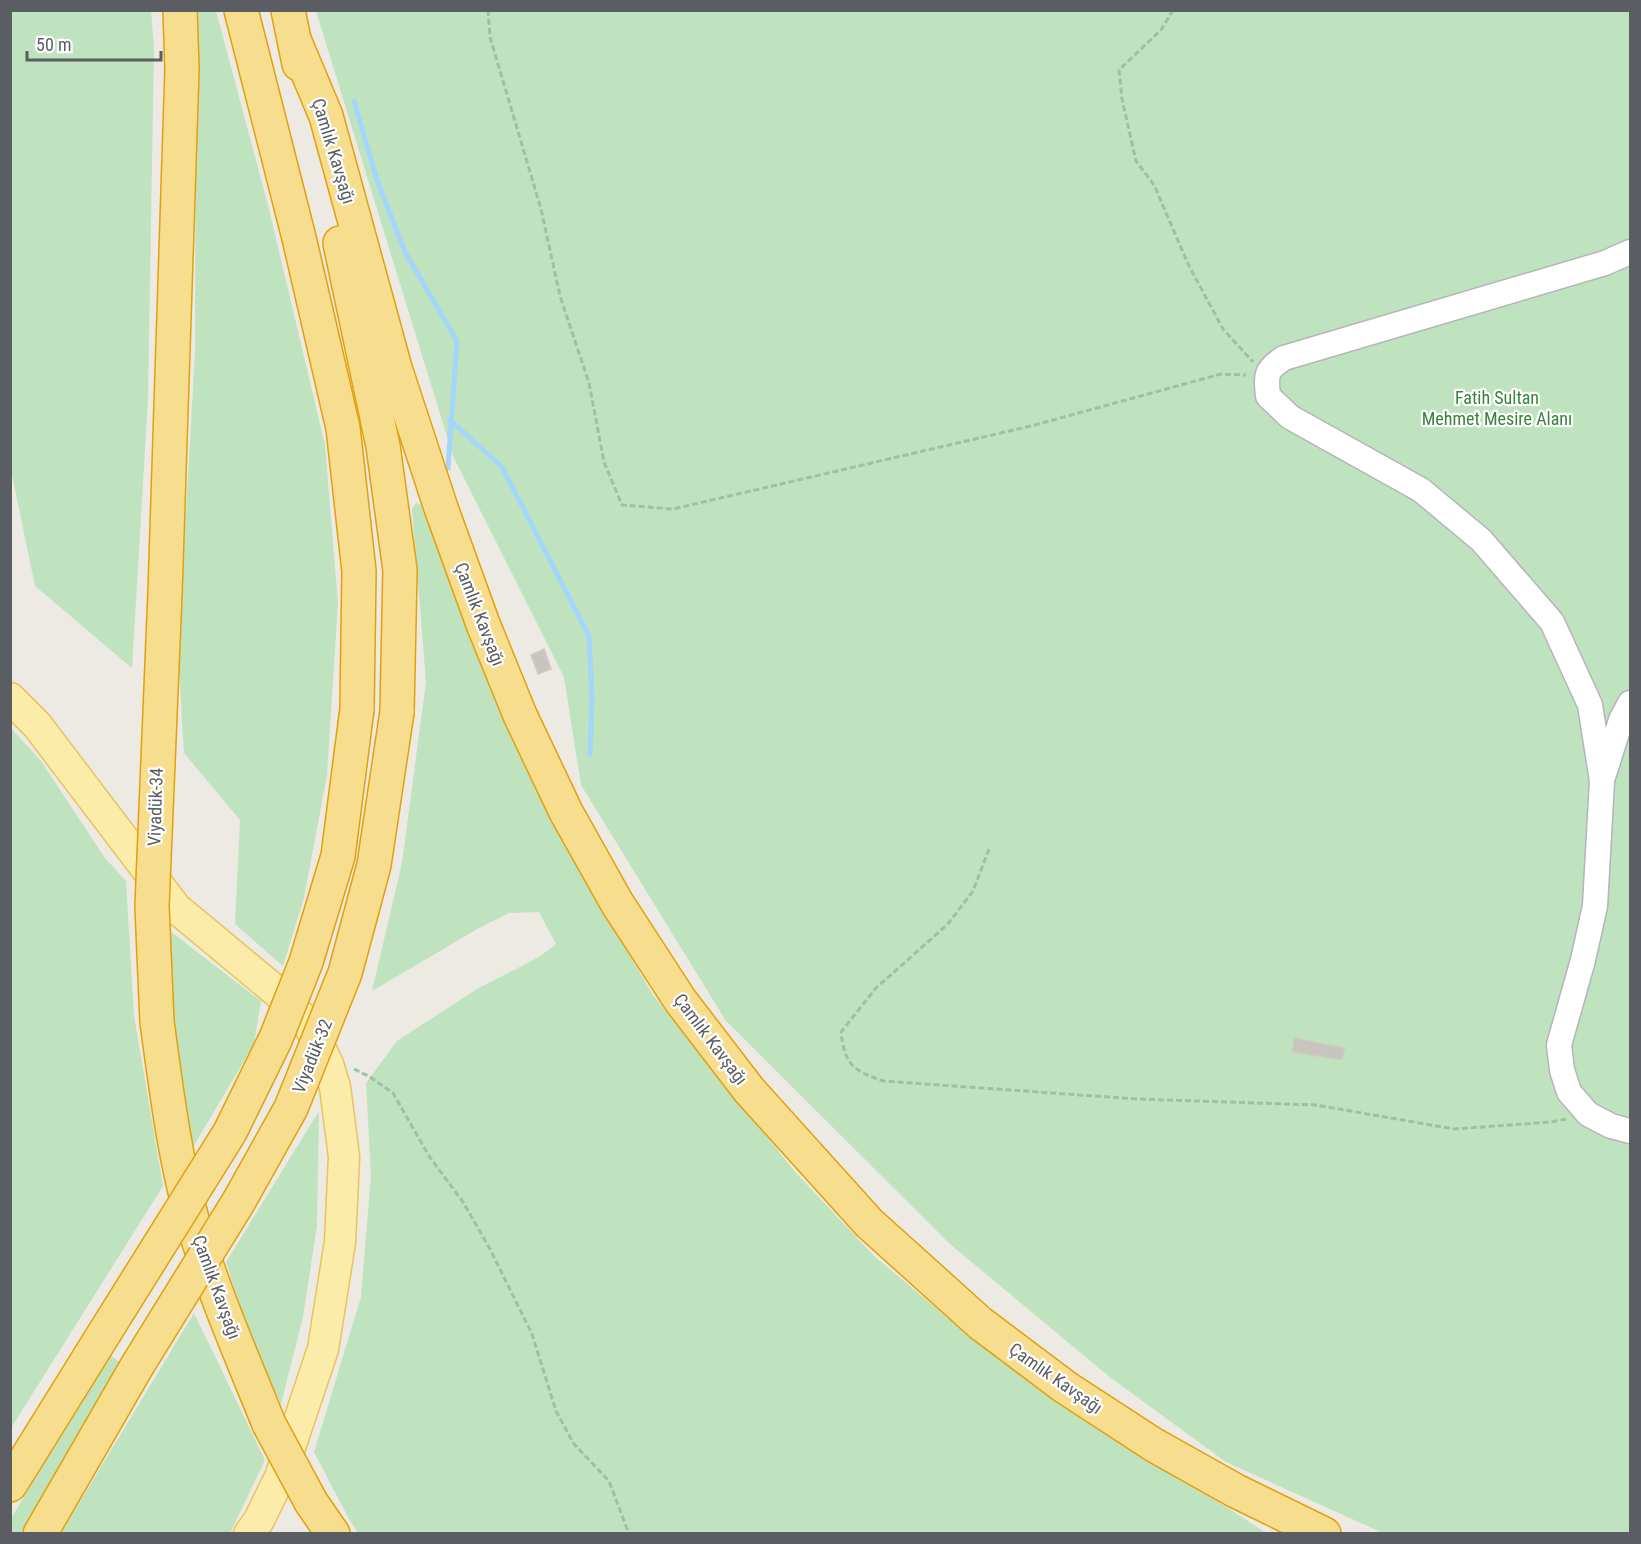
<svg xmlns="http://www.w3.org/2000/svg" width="1641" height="1544" font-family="'Roboto Condensed',sans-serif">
  <rect width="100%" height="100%" fill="#eceae2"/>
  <g fill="#bfe3bf">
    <polygon points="10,11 151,11 154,47 148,399 132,668 35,586 11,470"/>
    <polygon points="193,11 216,11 268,205 325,445 338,603 327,775 304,898 283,966 235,924 240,820 184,753 178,650 195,353 196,55"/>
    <polygon points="316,11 1630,11 1630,1533 1383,1533 1226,1462 1111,1378 950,1244 726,1021 581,785 564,677 453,456"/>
    <polygon points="416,503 423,505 471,641 581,873 653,995 796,1173 874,1256 979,1344 1266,1533 358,1533 349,1519 314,1452 361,1297 371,1175 366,1083 397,1041 477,989 539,957 556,944 539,912 509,913 479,928 372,991 402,863 426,682 412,509"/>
    <polygon points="11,728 41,761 105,858 126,881 134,1016 163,1186 11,1428"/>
    <polygon points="166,928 261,1001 254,1044 192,1149 174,1045"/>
    <polygon points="319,1111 317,1226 303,1317 281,1404 251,1340 226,1262"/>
    <polygon points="194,1313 265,1460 231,1531 229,1534 61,1533"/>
    <polygon points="110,1355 121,1363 25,1533 11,1533 10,1520"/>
  </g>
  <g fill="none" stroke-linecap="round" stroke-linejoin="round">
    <g stroke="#a4d5fa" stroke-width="5">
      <polyline points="354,101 377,180 405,252 457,341 448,468"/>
      <polyline points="450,420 502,467 589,636 592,699 590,755"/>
    </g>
  </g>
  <g fill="#c8c5bf" stroke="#d1ccc1" stroke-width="1.5">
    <polygon points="544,649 551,669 538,674 531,655"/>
    <polygon points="1294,1038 1345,1048 1342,1060 1292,1052"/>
  </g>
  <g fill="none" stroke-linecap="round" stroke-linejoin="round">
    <defs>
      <g id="minor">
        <path d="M1630,252l-25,11 -321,95c-19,12 -18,17 -16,38l22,21 131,73 60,50 71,82 38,83 12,76 -7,125 -12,54 -24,85 3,25 7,22 19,22 23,12 19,5"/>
        <polyline points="1604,774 1621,720 1630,703"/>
      </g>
      <polyline id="major" points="10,698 37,725 176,908 276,991 309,1025 328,1064 335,1087 344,1157 340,1242 323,1349 280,1477 259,1520 249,1534"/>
      <g id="highway">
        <polyline points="241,10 299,238 343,428 359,571 357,709"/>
        <polyline points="288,10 299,64"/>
        <polyline points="295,42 326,116 395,368 441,508 483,624 520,715 566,812 617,903 680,1000 749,1090 869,1223 980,1323 1065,1387 1154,1445 1236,1491 1324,1534"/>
        <polyline points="340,243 383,446 400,570 397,712"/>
        <polyline points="165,593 182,69 180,10"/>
        <path d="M157,1022c9,65 17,133 35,197 20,70 50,138 77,205"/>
        <polyline points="10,1485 105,1332"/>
        <polyline points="311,1502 333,1534"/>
        <polyline points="40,1534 137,1366"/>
      </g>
    </defs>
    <use href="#minor" stroke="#b3b5b9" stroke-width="27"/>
    <use href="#major" stroke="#eac35d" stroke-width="33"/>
    <use href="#highway" stroke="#e3a00b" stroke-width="36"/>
    <g stroke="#99c3a5" stroke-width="3" stroke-dasharray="6 3" stroke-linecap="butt">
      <polyline points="488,10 490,37 541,209 560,296 589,383 604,462 622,505 673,509 1031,426 1221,374 1246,375"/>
      <polyline points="1173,10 1161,30 1119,70 1122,99 1136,161 1154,185 1189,266 1223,329 1253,362"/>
      <path d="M989,849l-16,42 -25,33 -72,64 -35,44c4,33 11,38 42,49l254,18 179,6 138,24 97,-7 15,-3"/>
      <polyline points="354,1069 370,1077 393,1093 429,1156 463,1202 490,1249 532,1334 556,1411 574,1444 609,1481 629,1534"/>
    </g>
    <use href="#minor" stroke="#fff" stroke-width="24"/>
    <use href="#major" stroke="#fbeda9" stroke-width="30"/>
    <use href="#highway" stroke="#f7dd8e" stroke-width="33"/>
    <defs>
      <g id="highway-bridge">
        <polyline points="157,1022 152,906 165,593"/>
        <polyline points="105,1332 230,1132 276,1038 306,962 338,856 357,709"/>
        <polyline points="137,1366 239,1201 291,1108 345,973 374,865 397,712"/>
        <polyline points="269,1424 311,1502"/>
      </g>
    </defs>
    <use href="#highway-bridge" stroke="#e3a00b" stroke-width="36" stroke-linecap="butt"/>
    <use href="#highway-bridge" stroke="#f7dd8e" stroke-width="33"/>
  </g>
  <g text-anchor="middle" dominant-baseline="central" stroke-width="4.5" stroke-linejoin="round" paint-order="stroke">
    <g font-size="18" fill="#5a5e62" stroke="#fff">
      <text transform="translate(334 151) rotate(73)">Çamlık Kavşağı</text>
      <text transform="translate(480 614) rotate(69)">Çamlık Kavşağı</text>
      <text transform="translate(155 807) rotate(-88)">Viyadük-34</text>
      <text transform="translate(711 1039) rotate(53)">Çamlık Kavşağı</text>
      <text transform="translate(312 1056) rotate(-68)">Viyadük-32</text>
      <text transform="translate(217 1287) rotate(70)">Çamlık Kavşağı</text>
      <text transform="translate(1056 1378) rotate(35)">Çamlık Kavşağı</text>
    </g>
    <g font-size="18" fill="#39823c" stroke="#fff">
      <text x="1497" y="397">Fatih Sultan<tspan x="1497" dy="21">Mehmet Mesire Alanı</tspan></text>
    </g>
  </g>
  <rect width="1641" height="1544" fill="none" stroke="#5a5e62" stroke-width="24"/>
  <path d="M27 51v9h134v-9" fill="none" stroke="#5a5e62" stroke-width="3"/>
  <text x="36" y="51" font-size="18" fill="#5a5e62" stroke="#ffffff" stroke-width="4.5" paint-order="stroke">50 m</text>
</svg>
